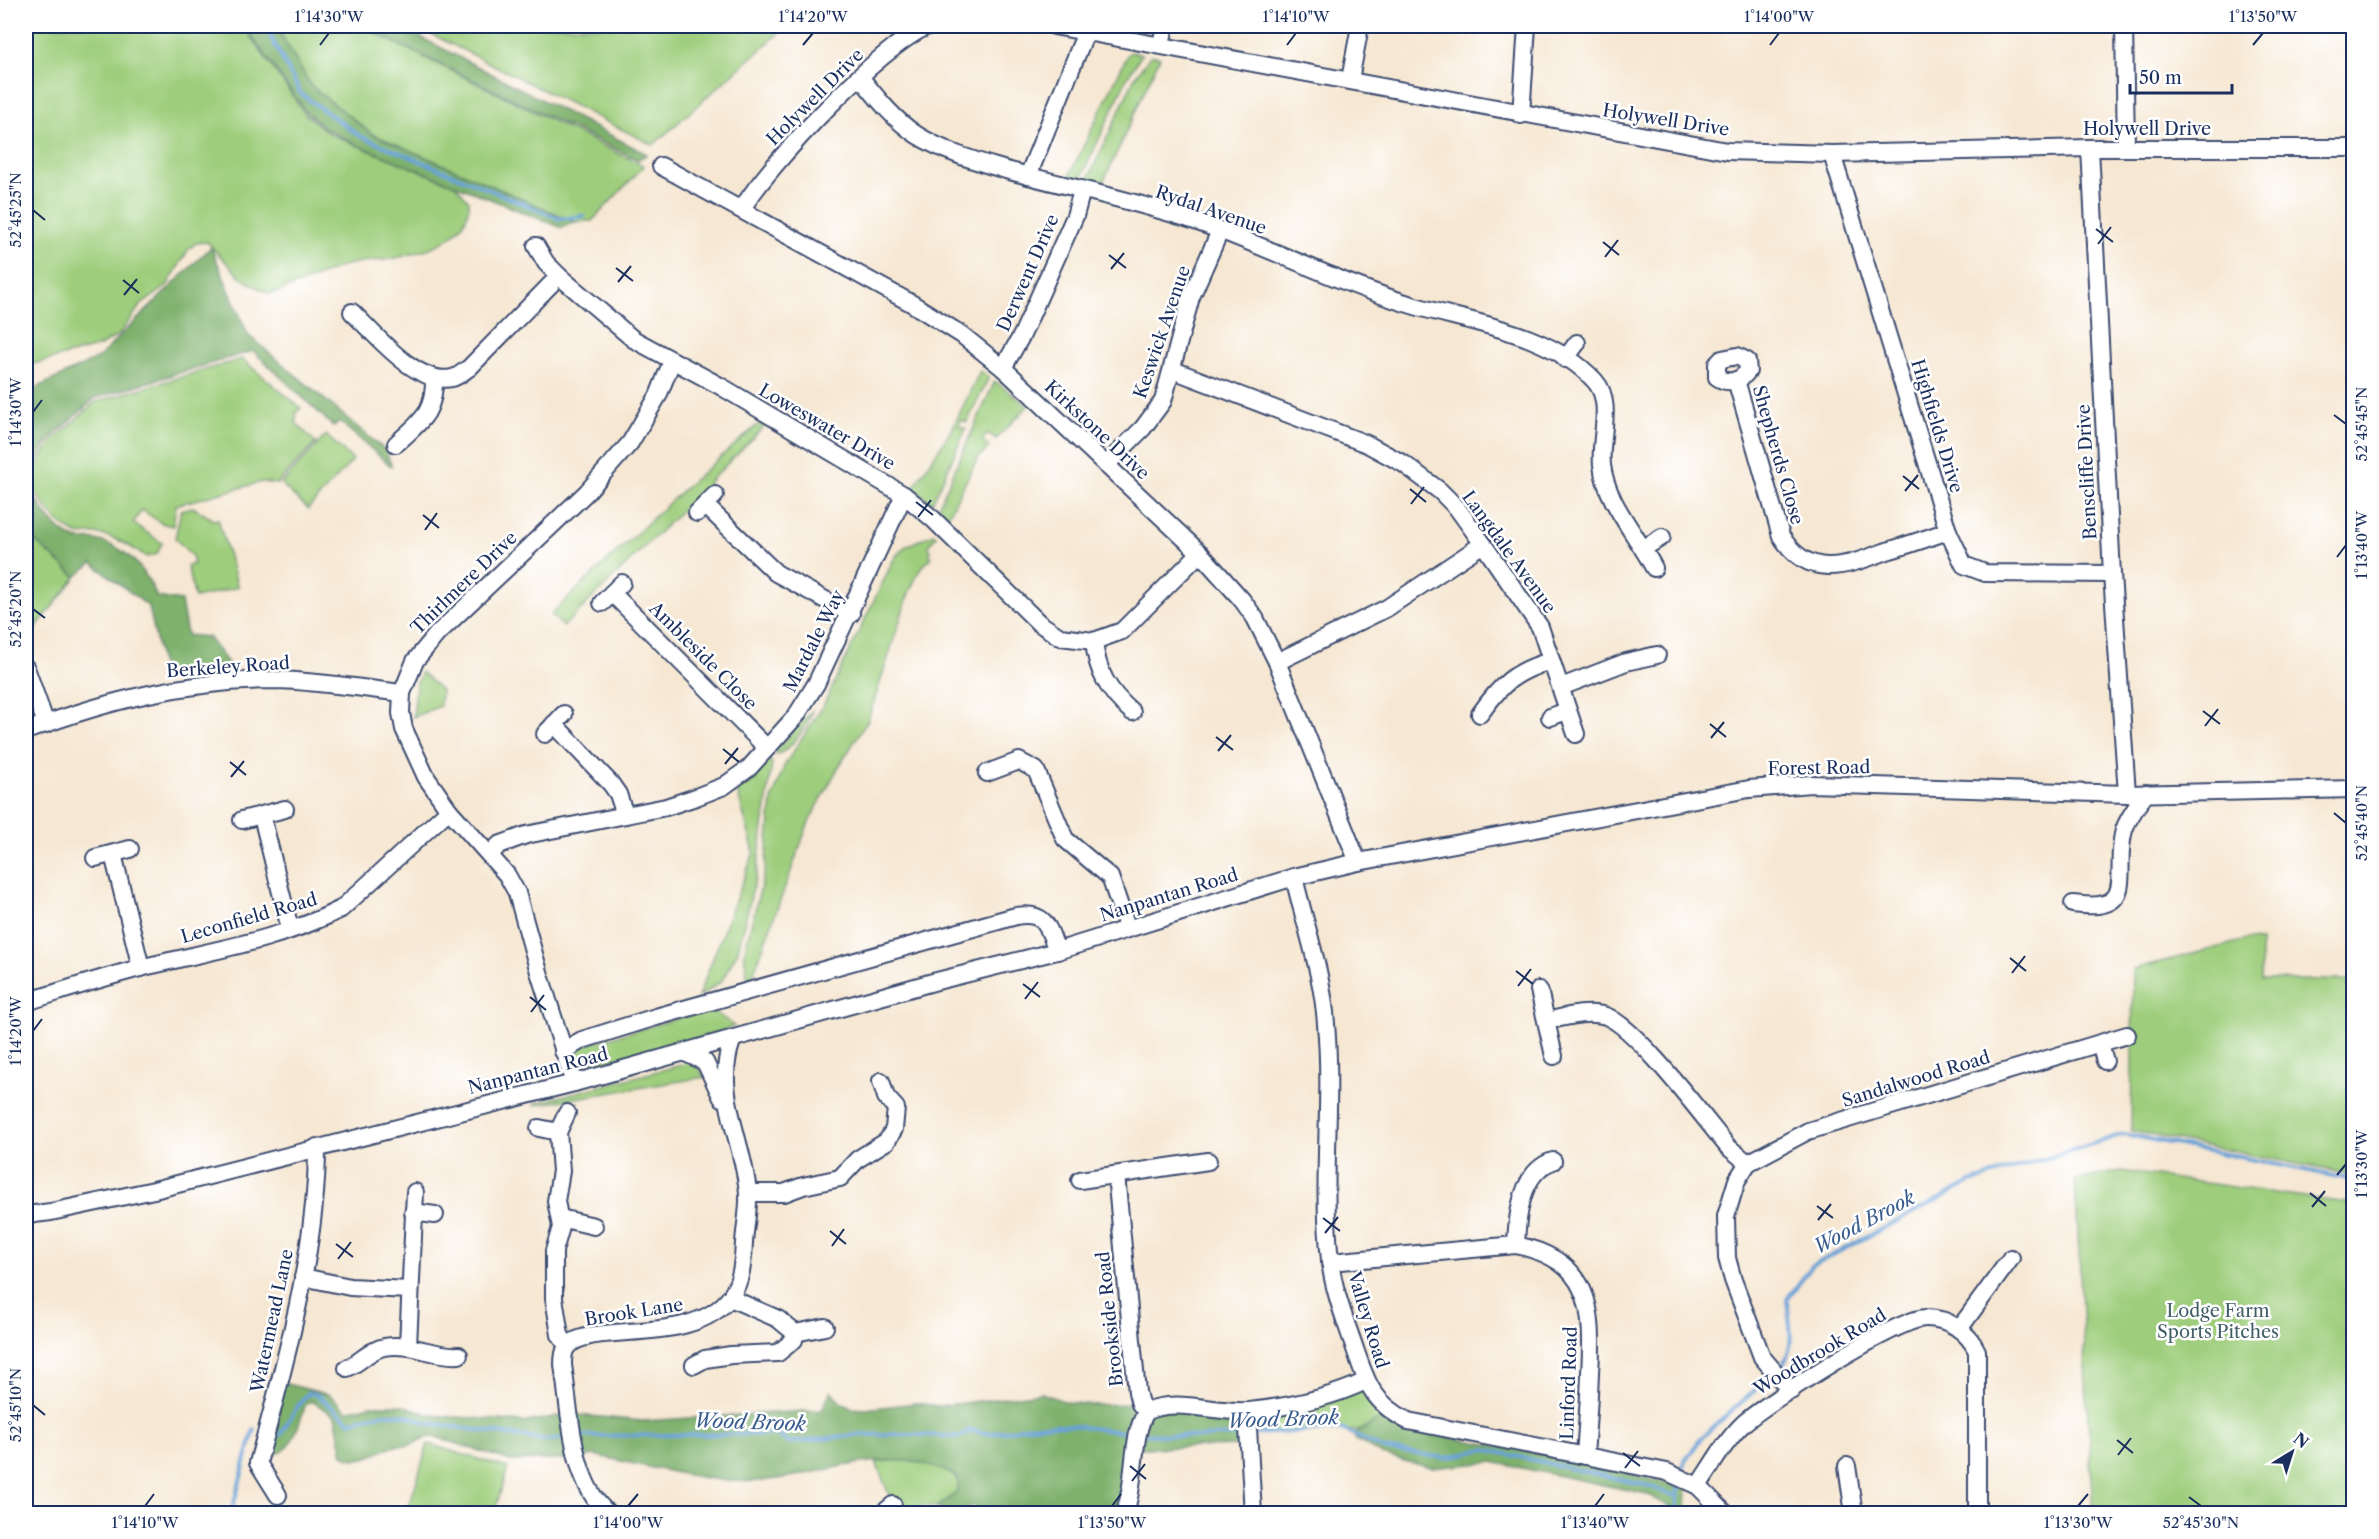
<svg xmlns="http://www.w3.org/2000/svg" width="2379" height="1539" font-family="'Libre Caslon Text',serif">
  <rect width="100%" height="100%" fill="#fff"/>
  <filter id="ink" filterUnits="userSpaceOnUse"><feTurbulence type="fractalNoise" baseFrequency=".0167" numOctaves="2"/><feDisplacementMap in="SourceGraphic" scale="12" xChannelSelector="R" yChannelSelector="G"/><feConvolveMatrix kernelMatrix="1 2 1 2 8 2 1 2 1" color-interpolation-filters="sRGB"/></filter>
  <filter id="wash" filterUnits="userSpaceOnUse"><feTurbulence type="fractalNoise" baseFrequency=".008" numOctaves="4" result="noise"/><feDisplacementMap in="SourceGraphic" scale="24" xChannelSelector="R" yChannelSelector="G"/><feGaussianBlur stdDeviation="1.35" result="paint"/><feColorMatrix in="noise" values="0 0 0 0 0 0 0 0 0 0 0 0 0 0 0 0 0 1.4 0 .05"/><feComposite in="paint" operator="in"/></filter>
  <g filter="url(#wash)">
    <rect width="100%" height="100%" fill="#f6e7d2"/>
    <g fill="#9ece7c" stroke="#5c7e6d" stroke-width="1.5">
      <path d="M35,26h208l63,89 24,19 125,51 14,16c1,39 -47,52 -79,58 -15,3 -31,1 -46,7 -25,9 -48,20 -74,28l-28,-15 -35,-37 -11,1 -8,7 -21,36 -27,20 -20,28 -20,12 -74,20v-333z"/>
      <polygon points="276,26 361,26 644,166 592,221 575,222 372,134 311,86"/>
      <polygon points="415,26 787,26 653,145"/>
      <polygon points="1131,52 1142,54 1128,76 1082,176 1079,179 1072,177 1070,174 1128,54"/>
      <polygon points="1151,55 1160,57 1102,185 1088,179 1135,77"/>
      <path d="M242,359l59,49 -5,5v10l20,20 -39,41 -15,-2 -86,23 -3,21 -12,-3 -19,-13 -9,13 29,20 -5,11 -10,3c-16,-10 -32,-21 -51,-23 -6,-1 -13,2 -19,0 -23,-10 -38,-35 -49,-56l23,-36 44,-40z"/>
      <polygon points="980,371 989,377 967,422 961,420 959,426 966,429 932,503 913,488 952,429"/>
      <polygon points="995,381 1028,406 996,439 988,433 982,440 989,447 978,458 947,518 938,507"/>
      <polygon points="760,423 765,426 709,482 707,489 685,507 563,627 551,614 687,486"/>
      <polygon points="326,435 353,460 308,509 281,484"/>
      <polygon points="193,507 213,520 218,519 238,587 195,598 187,566 194,564 192,556 175,538 181,510"/>
      <polygon points="26,533 76,577 26,640"/>
      <polygon points="933,534 936,536 929,545 931,558 920,569 908,595 868,720 838,768 808,824 751,981 747,977 744,953 765,870 772,800 784,766 823,706 895,557 906,546"/>
      <polygon points="421,672 441,690 440,706 413,717 416,686"/>
      <path d="M812,711c-3,13 -22,41 -37,44l2,-6z"/>
      <polygon points="768,757 772,763 757,871 738,951 721,982 698,997 754,852 736,787"/>
      <polygon points="2246,940 2261,941 2261,980 2353,980 2353,1175 2131,1131 2133,969"/>
      <path d="M711,1009l23,17c-21,10 -142,46 -156,32l-1,-7 4,-5z"/>
      <polygon points="689,1063 699,1068 705,1077 534,1105 535,1103"/>
      <polygon points="2121,1171 2353,1204 2353,1513 2093,1513 2075,1180"/>
      <path d="M1366,1381l25,31c-18,11 -28,24 -49,17l-94,5 -1,-23z"/>
      <polygon points="428,1444 508,1468 494,1513 407,1513"/>
      <path d="M900,1460l38,6 19,11c5,16 -8,22 -20,30 -15,-3 -30,2 -44,-2l-17,-43z"/>
    </g>
    <g fill="#7eb16c" stroke="#4c7065" stroke-width="1.5">
      <polygon points="244,26 276,26 311,86 372,134 575,222 562,228 361,147 326,129 306,112"/>
      <polygon points="361,26 399,26 647,154 638,160"/>
      <polygon points="211,247 248,335 386,451 392,467 340,422 333,426 253,351 95,398 49,440 26,475 26,393 98,358"/>
      <path d="M26,483c13,21 24,43 47,55 7,4 15,0 23,2 32,7 49,29 61,57l24,4 6,34 21,2 24,31 -69,5 -14,-66 -57,-44 -16,14 -50,-44z"/>
      <path d="M279,1382l51,13 17,16 23,-6h32l29,10 95,7 44,-8 72,7 180,-11 9,-19 9,11 11,6 14,1 51,-6 23,3 103,-13 24,9 27,3 47,-1 107,7 2,35 -111,2 -14,66 -137,-1 -14,-8c-13,9 -22,12 -36,2 12,-8 25,-14 20,-30 -62,-37 -131,-1 -197,4 -46,4 -120,-17 -168,-26l-13,4 -68,2 -75,-24c-15,-1 -14,4 -26,8 -4,1 -9,0 -14,1 -18,4 -35,21 -53,9l-8,-39 -23,-15 -6,3c-5,13 -13,48 -30,50 -4,1 -11,-1 -15,-1z"/>
      <polygon points="1382,1417 1410,1430 1585,1462 1687,1489 1686,1513 1671,1513 1670,1507 1647,1494 1492,1462 1432,1468 1382,1455 1355,1439 1355,1434"/>
    </g>
    <g fill="none" stroke-linecap="round" stroke-linejoin="round">
      <g stroke="#68a1d7" stroke-width="4">
        <polyline points="265,26 301,94 360,136 560,219 584,216"/>
        <path d="M1777,1370c21,-17 12,-47 10,-71l25,-33 159,-84 153,-48 230,46"/>
        <polyline points="1144,1434 1200,1437 1244,1435"/>
        <polyline points="1252,1434 1342,1429 1383,1449 1445,1458 1484,1449 1649,1486 1677,1497 1679,1484"/>
        <path d="M280,1435c5,-9 22,-37 29,-42l8,2 33,27c28,-10 50,-12 77,1l119,17 22,-2"/>
        <path d="M579,1436l198,-2 11,9 67,-8 50,-1 54,3 12,-7c19,7 40,0 59,-4 34,-5 70,5 103,7"/>
        <polyline points="1681,1474 1685,1461 1701,1438 1772,1375"/>
        <polyline points="231,1514 254,1429"/>
        <polyline points="1676,1514 1677,1497"/>
      </g>
    </g>
  </g>
  <g filter="url(#ink)">
    <g fill="none" stroke-linecap="round" stroke-linejoin="round">
      <defs>
        <g id="minor">
          <polyline points="1054,26 1727,151 1832,154 2090,148 2354,148"/>
          <polyline points="2124,26 2126,148"/>
          <polyline points="1161,45 1165,26"/>
          <path d="M860,77c17,21 34,43 57,58 27,17 59,26 89,35 62,17 126,30 186,50 75,26 146,63 223,86 59,17 136,27 180,75 19,21 4,58 7,84 4,37 35,70 52,103"/>
          <polyline points="1350,80 1360,26"/>
          <polyline points="1521,115 1527,26"/>
          <polyline points="2090,148 2112,574 2127,794"/>
          <polyline points="1832,154 1948,531 1964,565 1985,573 2112,574"/>
          <polyline points="661,166 911,303 962,335 1003,368 1200,553 1242,600 1255,618 1277,662 1358,862"/>
          <polyline points="1028,176 1086,32"/>
          <path d="M742,209c26,-44 139,-164 186,-183"/>
          <polyline points="536,246 546,263 559,276 633,339 722,387 904,495 933,519 1039,623 1060,637 1094,641 1122,631 1200,553"/>
          <path d="M352,312c23,22 65,74 100,66 6,-1 12,-7 17,-10l90,-92"/>
          <path d="M1737,356l10,5 1,10c-8,10 -20,14 -31,6v-13l5,-5z"/>
          <polyline points="1565,359 1577,343"/>
          <polyline points="1003,368 1022,335 1075,216 1082,190"/>
          <polyline points="1173,370 1367,444 1404,464 1440,491 1457,508 1483,544 1540,627 1576,734"/>
          <path d="M1736,380l45,156c28,45 65,30 106,15 21,-6 41,-13 61,-20"/>
          <path d="M396,444c25,-23 39,-31 38,-66"/>
          <polyline points="1106,465 1143,428 1163,401 1191,297 1220,231"/>
          <polyline points="705,505 776,573 851,614"/>
          <polyline points="697,513 715,495"/>
          <polyline points="1644,548 1662,537"/>
          <polyline points="612,593 767,748"/>
          <polyline points="602,603 622,583"/>
          <path d="M1094,641c3,32 15,51 38,71"/>
          <polyline points="1277,662 1387,608 1483,544"/>
          <polyline points="26,668 46,724"/>
          <polyline points="1561,687 1626,662 1657,655"/>
          <path d="M1480,714c21,-30 35,-43 71,-53"/>
          <polyline points="1550,717 1567,711"/>
          <polyline points="554,724 611,784 618,794 625,815"/>
          <path d="M26,731c80,-30 162,-51 249,-51 42,1 85,8 127,13"/>
          <polyline points="545,734 564,714"/>
          <polyline points="987,773 1019,761 1036,770 1065,839 1110,877 1127,927"/>
          <polyline points="262,816 290,929"/>
          <polyline points="242,820 285,809"/>
          <polyline points="113,854 141,968"/>
          <polyline points="490,854 499,845 526,835 666,807 696,797 724,786 749,768 796,716 816,684 904,495"/>
          <polyline points="95,858 130,849"/>
          <path d="M1294,877c11,48 29,98 32,147 7,78 -5,157 4,236 3,28 14,57 23,83 13,38 18,59 55,78l259,51 31,14 28,28"/>
          <path d="M2073,904c68,10 39,-32 51,-74 4,-13 15,-26 22,-37"/>
          <polyline points="1539,990 1554,1056"/>
          <path d="M26,1002c39,-12 78,-25 118,-35 65,-16 137,-27 197,-58l108,-99"/>
          <path d="M1547,1021c18,-4 41,-11 59,-5 31,12 98,102 122,131l20,16"/>
          <polyline points="2100,1044 2105,1061"/>
          <path d="M563,1051l19,-11 74,-23 360,-101c30,-5 32,11 41,35"/>
          <polyline points="685,1053 705,1062 722,1098"/>
          <polyline points="574,1083 539,972 517,893 507,875 449,810 426,777 404,729 401,713 402,693 415,661 437,634 586,493 630,443 658,396 672,361"/>
          <polyline points="539,1128 558,1132"/>
          <polyline points="1116,1175 1137,1392 1140,1404 1147,1411"/>
          <polyline points="1080,1180 1208,1161"/>
          <polyline points="748,1193 784,1193 803,1186 840,1178 858,1159 887,1141 894,1129 896,1108 886,1097 881,1081"/>
          <polyline points="413,1212 435,1215"/>
          <polyline points="26,1215 51,1212 154,1190 574,1083 933,982 1057,951 1294,877 1358,862 1749,789 1811,784 2127,794 2354,789"/>
          <polyline points="560,1218 594,1226"/>
          <path d="M1516,1245c1,-28 5,-74 37,-84"/>
          <path d="M1330,1262l186,-17c74,15 78,62 74,128 -1,28 -3,55 -5,83"/>
          <polyline points="303,1277 350,1287 409,1290"/>
          <polyline points="730,1298 778,1319 795,1333"/>
          <polyline points="1959,1329 2011,1258"/>
          <polyline points="795,1333 825,1327"/>
          <polyline points="408,1346 415,1192"/>
          <polyline points="567,1346 560,1335 554,1298 554,1251 561,1227 556,1201 561,1171 558,1132 567,1113"/>
          <polyline points="694,1365 705,1359 731,1355 778,1353 794,1340 795,1333"/>
          <path d="M347,1368c13,-5 22,-18 37,-21 28,-5 49,10 75,8"/>
          <polyline points="1791,1391 1762,1357 1733,1280 1727,1258 1726,1216 1737,1180 1748,1163 1808,1131 2127,1035"/>
          <path d="M1147,1411c30,-14 70,3 102,0 39,-4 81,-13 117,-30"/>
          <polyline points="1247,1411 1253,1514"/>
          <polyline points="1847,1466 1854,1514"/>
          <path d="M1698,1486c15,-22 27,-45 46,-63 25,-22 153,-105 182,-105 23,0 42,14 51,33v163"/>
          <path d="M278,1495l-20,-32c27,-99 59,-214 59,-316"/>
          <path d="M609,1514c-38,-30 -39,-104 -46,-149 0,-5 0,-12 3,-17 21,-29 127,1 165,-52 11,-16 12,-35 13,-53 1,-16 5,-34 4,-50 -4,-51 -35,-100 -16,-152"/>
          <polyline points="882,1514 893,1505"/>
          <path d="M1124,1514c13,-31 6,-79 23,-103"/>
        </g>
      </defs>
      <use href="#minor" stroke="#3c4b6f" stroke-width="20"/>
      <use href="#minor" stroke="#fff" stroke-width="16"/>
    </g>
  </g>
  <path fill="none" stroke="#1b2f5e" stroke-width="2" d="M320,45l9,-12M803,45l10,-12M1287,45l9,-12M1770,45l9,-12M2253,45l10,-12M33,210l12,10M2096,229l17,13M1603,242l16,13M2098,244l13,-17M1109,255l17,13M1605,257l13,-17M616,268l17,13M1111,269l13,-16M123,280l16,13M618,282l13,-16M124,295l13,-16M33,412l9,-12M2334,415l12,9M1903,476l16,13M1410,489l16,13M1905,491l13,-16M916,502l17,13M1411,504l13,-17M423,515l16,13M918,517l13,-17M425,530l12,-17M2337,557l9,-12M33,609l12,9M2203,711l17,13M1710,724l16,13M2205,726l13,-17M1216,737l17,13M1711,738l13,-16M723,749l16,13M1218,751l13,-16M230,762l16,13M725,764l13,-16M231,777l13,-16M2334,813l12,10M2010,958l16,13M1516,971l17,13M2012,973l13,-17M1023,984l17,13M1518,986l13,-17M530,997l16,13M1025,999l13,-17M531,1012l13,-17M33,1031l9,-12M2337,1175l9,-11M2310,1193l16,13M1817,1206l16,12M2312,1207l13,-16M1323,1218l17,13M1818,1220l13,-16M830,1231l16,13M1325,1233l13,-16M336,1244l17,13M832,1246l12,-17M338,1259l13,-17M33,1405l12,10M2117,1440l16,13M1623,1453l17,13M2118,1455l13,-17M1130,1466l16,13M1625,1468l13,-17M1132,1481l13,-17M2189,1497l12,9M145,1506l9,-12M628,1506l10,-12M1112,1506l9,-12M1595,1506l9,-12M2078,1506l10,-12"/>
  <g text-anchor="middle" dominant-baseline="central" stroke-width="5" stroke-linejoin="round" paint-order="stroke">
    <g font-size="18" fill="#1b2f5e" stroke="#fff">
      <text transform="translate(815 97) rotate(-45)">Holywell Drive</text>
      <text transform="translate(1666 120) rotate(9)">Holywell Drive</text>
      <text x="2147" y="129">Holywell Drive</text>
      <text transform="translate(1211 210) rotate(19)">Rydal Avenue</text>
      <text transform="translate(1028 273) rotate(-66)">Derwent Drive</text>
      <text transform="translate(1162 332) rotate(-71)">Keswick Avenue</text>
      <text transform="translate(1937 426) rotate(73)">Highfields Drive</text>
      <text transform="translate(827 427) rotate(30)">Loweswater Drive</text>
      <text transform="translate(1097 430) rotate(43)">Kirkstone Drive</text>
      <text transform="translate(1778 455) rotate(74)">Shepherds Close</text>
      <text transform="translate(2087 472) rotate(-93)">Benscliffe Drive</text>
      <text transform="translate(1509 552) rotate(54)">Langdale Avenue</text>
      <text transform="translate(464 583) rotate(-44)">Thirlmere Drive</text>
      <text transform="translate(814 641) rotate(-63)">Mardale Way</text>
      <text transform="translate(703 656) rotate(45)">Ambleside Close</text>
      <text transform="translate(228 667) rotate(-4)">Berkeley Road</text>
      <text transform="translate(1819 768) rotate(-1)">Forest Road</text>
      <text transform="translate(1169 895) rotate(-17)">Nanpantan Road</text>
      <text transform="translate(249 918) rotate(-16)">Leconfield Road</text>
      <text transform="translate(538 1071) rotate(-14)">Nanpantan Road</text>
      <text transform="translate(1916 1079) rotate(-17)">Sandalwood Road</text>
      <text transform="translate(634 1312) rotate(-9)">Brook Lane</text>
      <text transform="translate(1110 1319) rotate(-96)">Brookside Road</text>
      <text transform="translate(1368 1320) rotate(73)">Valley Road</text>
      <text transform="translate(272 1321) rotate(-78)">Watermead Lane</text>
      <text transform="translate(1820 1352) rotate(-31)">Woodbrook Road</text>
      <text transform="translate(1569 1383) rotate(-88)">Linford Road</text>
    </g>
    <g font-size="18" fill="#425f67" stroke="#fff">
      <text x="2218" y="1311">Lodge Farm<tspan x="2218" dy="21">Sports Pitches</tspan></text>
    </g>
    <g font-size="20" font-style="italic" fill="#3a5d8e" stroke="#fff">
      <text transform="translate(1864 1222) rotate(-28)">Wood Brook</text>
      <text transform="translate(1283 1419) rotate(-2)">Wood Brook</text>
      <text transform="translate(750 1422) rotate(2)">Wood Brook</text>
    </g>
  </g>
  <rect width="2379" height="1539" fill="none" stroke="#fff" stroke-width="66"/>
  <g transform="translate(2292 1452) rotate(38)" stroke="#ffffff" stroke-width="4.5" paint-order="stroke">
  <path d="M0-4.5L10 22L0 15L-10 22Z" fill="#1b2f5e"/>
  <text y="-9" font-size="16" font-weight="bold" text-anchor="middle" fill="#1b2f5e">N</text>
  </g>
  <path d="M2130 84v9h102v-9" fill="none" stroke="#1b2f5e" stroke-width="3"/>
  <text x="2139" y="84" font-size="18" fill="#1b2f5e" stroke="#ffffff" stroke-width="4.5" paint-order="stroke">50 m</text>
  <rect x="33" y="33" width="2313" height="1473" fill="none" stroke="#1b2f5e" stroke-width="2"/>
  <g font-size="15" text-anchor="middle" fill="#1b2f5e">
    <text x="329" y="22">1°14'30"W</text>
    <text x="813" y="22">1°14'20"W</text>
    <text x="1296" y="22">1°14'10"W</text>
    <text x="1779" y="22">1°14'00"W</text>
    <text x="2263" y="22">1°13'50"W</text>
    <text transform="translate(16 210) rotate(-90)" y="5">52°45'25"N</text>
    <text transform="translate(16 412) rotate(-90)" y="5">1°14'30"W</text>
    <text transform="translate(2362 424) rotate(-90)" y="5">52°45'45"N</text>
    <text transform="translate(2362 545) rotate(-90)" y="5">1°13'40"W</text>
    <text transform="translate(16 609) rotate(-90)" y="5">52°45'20"N</text>
    <text transform="translate(2362 823) rotate(-90)" y="5">52°45'40"N</text>
    <text transform="translate(16 1031) rotate(-90)" y="5">1°14'20"W</text>
    <text transform="translate(2362 1164) rotate(-90)" y="5">1°13'30"W</text>
    <text transform="translate(16 1405) rotate(-90)" y="5">52°45'10"N</text>
    <text x="145" y="1528">1°14'10"W</text>
    <text x="628" y="1528">1°14'00"W</text>
    <text x="1112" y="1528">1°13'50"W</text>
    <text x="1595" y="1528">1°13'40"W</text>
    <text x="2078" y="1528">1°13'30"W</text>
    <text x="2201" y="1528">52°45'30"N</text>
  </g>
</svg>
